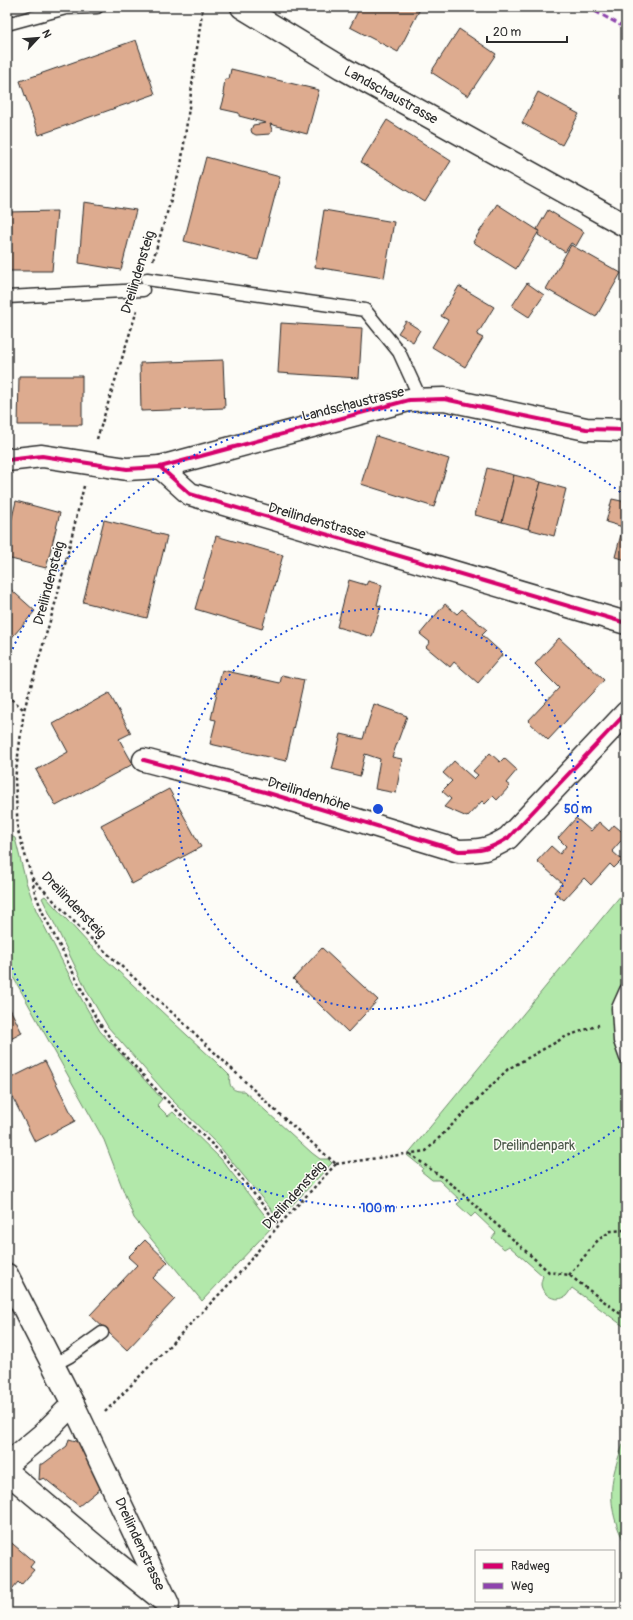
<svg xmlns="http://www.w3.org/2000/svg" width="633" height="1620" font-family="Pangolin,sans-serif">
  <rect width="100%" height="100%" fill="#fdfcf7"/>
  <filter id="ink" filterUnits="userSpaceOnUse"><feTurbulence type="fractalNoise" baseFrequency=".025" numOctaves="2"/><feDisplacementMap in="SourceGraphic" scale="8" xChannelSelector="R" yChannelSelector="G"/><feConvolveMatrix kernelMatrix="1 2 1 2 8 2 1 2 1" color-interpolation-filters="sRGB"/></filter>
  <g filter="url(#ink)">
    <g fill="#b2e8aa" stroke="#6e8a6a">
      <polygon points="7,834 15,838 26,882 36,910 82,1000 100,1031 162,1099 157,1105 168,1116 173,1112 221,1159 267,1218 272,1227 202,1301 134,1218 104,1140 7,966"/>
      <path d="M626,889v439l-54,-40c-2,2 -4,6 -6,8 -9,7 -23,0 -25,-11 0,-3 1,-6 2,-9l-34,-30 -5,3 -12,-11 4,-5 -21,-20 -4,4 -14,-13 4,-3 -22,-21h-7l-11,-9 2,-3 -16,-13z"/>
      <path d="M45,896l44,48 127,118 14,14c-2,11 3,16 14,15l68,62 8,6h8l4,4 -53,56 -60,-73 -49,-48 -62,-71 -20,-34 -46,-95z"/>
      <path d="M626,1433v111c-14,-22 -18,-50 -11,-75 3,-13 9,-24 11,-36z"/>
    </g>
    <g fill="#ddab8f" stroke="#2b2b2b">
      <polygon points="360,7 421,7 398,52 350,27"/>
      <polygon points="459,29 496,54 468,96 431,72"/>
      <polygon points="136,40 155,94 39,135 20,81"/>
      <polygon points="231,69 319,90 307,134 270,124 272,130 270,134 256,135 252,133 251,130 253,125 266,123 239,116 239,113 221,109 225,95 223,94 225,79 229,79"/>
      <polygon points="538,92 579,114 562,145 522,123"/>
      <polygon points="387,120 451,161 425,202 361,162"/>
      <polygon points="206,157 280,177 258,260 184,241"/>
      <polygon points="84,202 136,210 121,270 79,263"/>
      <polygon points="497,204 539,231 516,269 473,242"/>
      <polygon points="324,210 394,222 384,278 315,267"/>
      <polygon points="548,210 584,232 576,246 571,243 565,252 538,235 540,231 537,229"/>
      <polygon points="57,211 52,271 9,271 7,212"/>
      <polygon points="571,245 621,273 596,317 546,289"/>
      <polygon points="527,283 544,295 529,317 512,306"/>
      <polygon points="459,286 494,307 477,335 483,338 465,367 432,347 448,320 441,316"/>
      <polygon points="406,321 420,330 413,342 398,333"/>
      <polygon points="281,323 362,328 359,378 278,373"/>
      <polygon points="223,360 225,408 141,411 140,363"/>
      <polygon points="19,376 82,376 82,425 18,425"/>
      <polygon points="376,436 449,459 434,507 361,484"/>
      <polygon points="487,468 514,475 502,522 475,515"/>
      <polygon points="514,475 541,482 528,529 502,522"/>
      <polygon points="541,482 566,489 554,536 528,529"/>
      <polygon points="612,499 626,502 626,560 615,557 623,527 606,522"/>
      <polygon points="16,501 60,513 46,568 7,558 7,539"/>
      <polygon points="104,520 167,536 147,618 83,602"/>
      <polygon points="216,536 283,555 262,629 195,609"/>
      <polygon points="349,580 366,585 368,581 382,585 377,605 381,606 372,637 337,627"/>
      <polygon points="7,586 35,611 7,643"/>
      <polygon points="445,604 457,614 462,609 487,630 482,635 503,654 478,683 454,662 450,667 426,647 430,642 420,634"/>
      <polygon points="559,638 604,680 548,740 528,721 559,688 535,664"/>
      <polygon points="222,670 280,683 282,675 304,680 286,761 210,744 216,720 211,719"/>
      <polygon points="109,693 131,733 119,739 133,764 56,806 36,770 68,752 53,724"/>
      <polygon points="374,704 407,716 392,757 402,759 396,793 375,789 380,759 365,754 360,776 332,769 341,734 363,739"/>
      <polygon points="490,753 500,762 504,758 517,770 506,783 510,786 497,800 493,796 485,804 482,801 467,817 444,807 451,799 442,791 452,781 443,773 454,761 474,779 478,775 473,771"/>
      <polygon points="169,789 201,847 132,884 101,825"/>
      <polygon points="576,818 591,831 599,822 609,831 614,825 626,835 612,851 622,860 614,868 610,864 591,885 584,878 564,900 554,892 562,883 537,861 551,846 560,854 566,846 558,838"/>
      <polygon points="322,948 378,1000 348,1032 293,979"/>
      <polygon points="7,1003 22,1033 7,1041"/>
      <polygon points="45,1061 75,1121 35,1142 7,1086 7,1080"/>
      <polygon points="145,1240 168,1262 153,1278 175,1299 127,1350 90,1315 137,1265 128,1257"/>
      <polygon points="69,1439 83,1443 82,1449 101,1488 79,1506 44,1478 39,1480 40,1464 43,1464 67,1446"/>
      <polygon points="7,1539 34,1562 30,1567 34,1570 21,1585 18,1582 7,1595"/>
    </g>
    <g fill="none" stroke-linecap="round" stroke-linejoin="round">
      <defs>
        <g id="service">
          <polyline points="7,24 66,8 97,7"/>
          <polyline points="147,279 365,310 399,352 421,400"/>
          <polyline points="7,297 143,290"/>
          <polyline points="626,990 618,1008 620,1041 626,1058"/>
          <polyline points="53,1365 70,1356 102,1333"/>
        </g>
        <g id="minor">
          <polyline points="242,7 342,68 626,226"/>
          <polyline points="7,460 42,456 127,469 160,467 190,494 626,623"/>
          <polyline points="160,467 409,400 444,399 586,429 626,430"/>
          <path d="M144,760l121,32 194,59c22,0 30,-1 49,-13l118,-125"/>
          <polyline points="7,1275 73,1404 168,1604"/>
          <polyline points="7,1464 43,1434 73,1404"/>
          <polyline points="7,1472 100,1550 165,1602"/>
        </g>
      </defs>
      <use href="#service" stroke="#2b2b2b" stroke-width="15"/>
      <use href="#minor" stroke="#2b2b2b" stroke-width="25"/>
      <g stroke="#2b2b2b" stroke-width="2.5" stroke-dasharray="3 3" stroke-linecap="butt">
        <polyline points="153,260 181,166 202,12 205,7"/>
        <polyline points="97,439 137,310"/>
        <polyline points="84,486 57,597 24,710 15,779 18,831 32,878 85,933 190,1029 278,1113 336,1164"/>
        <polyline points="7,695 24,710"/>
        <polyline points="32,878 35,893 43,913 97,1020 116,1046 164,1098 221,1153 279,1225"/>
        <polyline points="410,1154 455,1187 549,1272 569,1275 626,1318"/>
        <polyline points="336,1164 426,1151 508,1069 567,1036 599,1025"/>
        <polyline points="569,1275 598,1240 611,1231 626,1230"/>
        <polyline points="105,1412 237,1276 279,1225 336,1164"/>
      </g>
      <use href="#service" stroke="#fdfcf7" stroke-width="12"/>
      <use href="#minor" stroke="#fdfcf7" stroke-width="22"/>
      <polyline stroke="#8e44ad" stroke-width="3" stroke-dasharray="6 3" stroke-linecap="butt" points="587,7 626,28"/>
      <defs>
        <g id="cycleway">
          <polyline points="7,460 42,456 127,469 160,467 190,494 626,623"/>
          <polyline points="160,467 409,400 444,399 586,429 626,430"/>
          <path d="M144,760l121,32 194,59c22,0 30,-1 49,-13l118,-125"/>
        </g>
      </defs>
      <use href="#cycleway" stroke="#fdfcf7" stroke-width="6"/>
      <use href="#cycleway" stroke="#d6006c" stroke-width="4"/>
    </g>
  </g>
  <g fill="none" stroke="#1d4ed8" stroke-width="2" stroke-dasharray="2 4">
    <circle cx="378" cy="809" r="200"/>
    <path d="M624 1123A399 399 0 0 1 8 958M8 660A399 399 0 0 1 624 495"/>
  </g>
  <g text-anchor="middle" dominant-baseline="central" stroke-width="3" stroke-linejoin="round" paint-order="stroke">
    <g font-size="14" fill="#2b2b2b" stroke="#fdfcf7">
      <text transform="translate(391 95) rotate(29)">Landschaustrasse</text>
      <text transform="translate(138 272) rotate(-73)">Dreilindensteig</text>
      <text transform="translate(353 404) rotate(-14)">Landschaustrasse</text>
      <text transform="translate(317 521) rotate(16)">Dreilindenstrasse</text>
      <text transform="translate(49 583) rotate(-75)">Dreilindensteig</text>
      <text transform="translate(309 794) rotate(17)">Dreilindenhöhe</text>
      <text transform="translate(74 905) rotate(46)">Dreilindensteig</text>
      <text transform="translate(294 1195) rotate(-48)">Dreilindensteig</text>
      <text transform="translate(140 1544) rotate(65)">Dreilindenstrasse</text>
    </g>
    <g font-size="14" fill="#4d5a4b" stroke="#fdfcf7">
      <text x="534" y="1145">Dreilindenpark</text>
    </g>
  </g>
  <circle cx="378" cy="809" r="6" fill="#1d4ed8" stroke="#fdfcf7" stroke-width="2"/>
  <g font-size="12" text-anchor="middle" font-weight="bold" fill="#1d4ed8" stroke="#fdfcf7" stroke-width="3" stroke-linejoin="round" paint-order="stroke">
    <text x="578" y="813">50 m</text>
    <text x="378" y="1212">100 m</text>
  </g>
  <rect width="633" height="1620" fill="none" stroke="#fdfcf7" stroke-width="24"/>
  <rect x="12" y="12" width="609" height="1596" fill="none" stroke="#2b2b2b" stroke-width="1.5" filter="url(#ink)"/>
  <rect x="475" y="1550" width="140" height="52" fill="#fdfcf7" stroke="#a9a8a5"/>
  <rect x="483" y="1563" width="20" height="6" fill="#d6006c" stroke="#a9a8a5"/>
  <text x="511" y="1570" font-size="12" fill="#2b2b2b">Radweg</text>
  <rect x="483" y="1583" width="20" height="6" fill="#8e44ad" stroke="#a9a8a5"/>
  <text x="511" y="1590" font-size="12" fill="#2b2b2b">Weg</text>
  <g transform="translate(38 38) rotate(64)" stroke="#fdfcf7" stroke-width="3" paint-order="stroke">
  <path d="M0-3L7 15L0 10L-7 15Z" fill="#2b2b2b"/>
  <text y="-6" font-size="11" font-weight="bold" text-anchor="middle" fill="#2b2b2b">N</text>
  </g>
  <path d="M487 36v6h80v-6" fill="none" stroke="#2b2b2b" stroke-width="2"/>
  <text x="493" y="36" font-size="12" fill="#2b2b2b" stroke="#fdfcf7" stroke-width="3" paint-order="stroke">20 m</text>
</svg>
